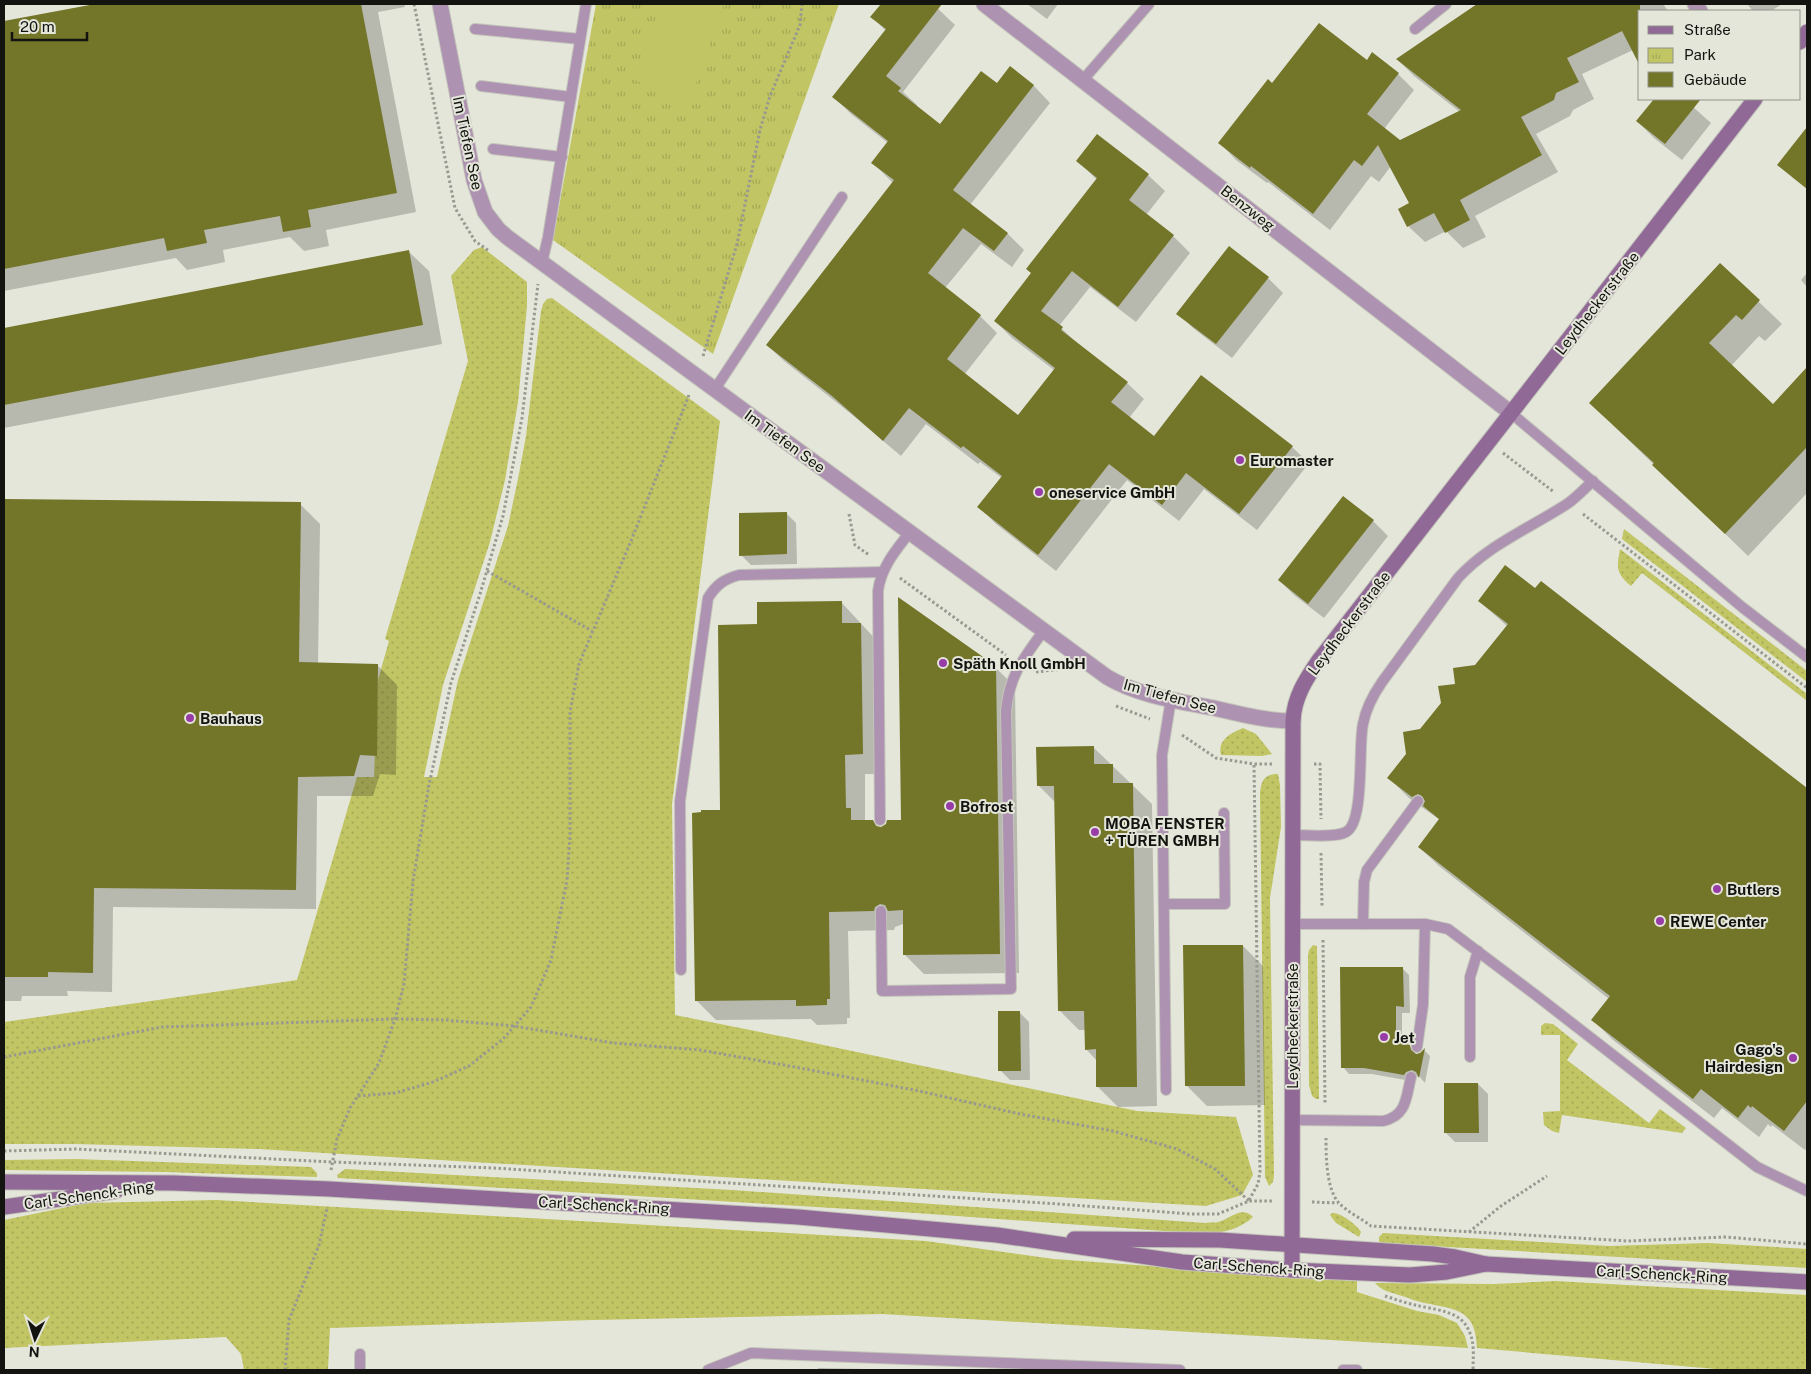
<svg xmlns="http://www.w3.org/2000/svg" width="1811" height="1374" font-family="'Public Sans',sans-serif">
  <defs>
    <pattern id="grass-dots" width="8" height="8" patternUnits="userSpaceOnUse" patternTransform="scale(1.25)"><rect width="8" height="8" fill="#c1c563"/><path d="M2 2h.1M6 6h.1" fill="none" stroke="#a5a855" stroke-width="1.8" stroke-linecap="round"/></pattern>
    <pattern id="park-tufts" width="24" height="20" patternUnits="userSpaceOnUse" patternTransform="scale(1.25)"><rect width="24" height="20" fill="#c1c563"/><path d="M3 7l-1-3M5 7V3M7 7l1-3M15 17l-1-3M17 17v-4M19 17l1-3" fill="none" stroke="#a5a855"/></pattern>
  </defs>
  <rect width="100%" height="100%" fill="#e5e6da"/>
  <g fill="url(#grass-dots)">
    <polygon points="482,247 527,282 527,306 518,402 505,480 490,542 443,685 424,777 437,777 458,680 508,526 518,479 526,436 541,311 543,304 547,299 552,298 720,421 672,804 675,1015 800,1040 1137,1111 1236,1117 1253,1175 1242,1195 1206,1206 258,1149 75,1144 4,1144 4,1022 297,980 357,777 374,777 378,680 389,641 385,639 468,361 451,276 474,250"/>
    <polygon points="1624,529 1807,671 1807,682 1622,539"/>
    <path d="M1620,549l187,145v7l-165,-128 -11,13c-16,-13 -14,-19 -11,-37z"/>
    <path d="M1243,728l13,6 16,20 -10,2 -41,-1c-4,-15 10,-22 22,-27z"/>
    <path d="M1278,774l2,11 1,42 -11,71 4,278 -1,6 -4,4 -4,-9 -5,-383c1,-13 4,-20 18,-20z"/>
    <polygon points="1313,945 1317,946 1319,1099 1316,1099 1312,1096 1309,1085 1308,955 1309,950"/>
    <polygon points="1545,1023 1553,1024 1578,1044 1567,1060 1649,1123 1660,1109 1686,1128 1682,1133 1562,1115 1559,1133 1552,1131 1544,1125 1543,1112 1560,1111 1560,1035 1541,1035 1541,1026"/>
    <polygon points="76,1159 311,1167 317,1173 317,1177 165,1172 4,1170 4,1160"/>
    <path d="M345,1169l387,21 473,33c4,-1 9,0 13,-1 13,-3 23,-17 35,-5 -13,12 -30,16 -48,17l-289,-21 -578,-35 -1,-3z"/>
    <polygon points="216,1200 926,1241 1054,1259 1357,1281 1357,1292 1417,1311 1439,1315 1457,1323 1465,1336 1468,1348 882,1314 593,1320 330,1328 328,1370 244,1370 241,1354 226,1337 4,1348 4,1220 87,1203"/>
    <path d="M1332,1213c8,-1 25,12 29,19l-2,5 -23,-14 -6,-8z"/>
    <polygon points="1383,1233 1609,1246 1708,1243 1807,1249 1807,1268 1379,1243 1379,1237"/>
    <path d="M1555,1281l252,14v75h-80l-250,-22c-1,-44 -28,-38 -60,-47 -5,-1 -10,-4 -15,-5 -11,-4 -19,-4 -27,-13l119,1z"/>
  </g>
  <polygon fill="url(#park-tufts)" points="596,4 839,4 713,354 553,240"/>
  <polygon fill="#c1c563" points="661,4 724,4 690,100 634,80"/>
  <g fill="#0003">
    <polygon points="102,4 404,4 405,7 378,12 416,212 326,230 329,246 304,251 290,237 223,250 225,262 187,270 176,258 4,291 4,23"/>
    <polygon points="883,4 933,4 955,25 903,92 917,105 916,107 940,125 997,85 1010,68 1034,86 1050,103 970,205 1008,234 1024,250 1012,267 981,244 945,288 980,316 997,333 964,375 1019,416 1054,370 1012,338 995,321 1032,274 1097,180 1078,161 1148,175 1165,191 1146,215 1173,236 1190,253 1136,322 1090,287 1059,326 1079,345 1127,383 1144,399 1129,418 1154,438 1292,447 1309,463 1257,530 1204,489 1179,521 1127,480 1056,571 996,524 979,507 1002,478 980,462 978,464 926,424 901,456 850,413 784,361 767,345 893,183 873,163 888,143 851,114 834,97 886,31 872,17"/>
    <polygon points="1027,4 1058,4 1047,19"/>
    <polygon points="1479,4 1663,4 1668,11 1640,11 1633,50 1582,74 1594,99 1573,110 1570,116 1536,134 1558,172 1475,216 1486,237 1463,248 1446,231 1425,242 1408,226 1411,203 1391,166 1379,182 1371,176 1330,230 1268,182 1267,183 1236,160 1220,143 1272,85 1367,61 1398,74 1414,90 1384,129 1400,141 1460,112 1414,76 1398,60"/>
    <polygon points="1747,4 1782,4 1771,11 1753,11"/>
    <polygon points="1655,99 1684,99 1711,123 1682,160 1654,138 1637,121"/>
    <polygon points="1807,129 1807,188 1779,165"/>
    <polygon points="409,252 429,271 442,344 4,428 4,329"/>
    <polygon points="1720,265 1782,324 1765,341 1759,336 1731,366 1773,405 1807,369 1807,493 1748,556 1613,425"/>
    <polygon points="1807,273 1807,287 1801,280"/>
    <polygon points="1268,278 1283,293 1232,358 1193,328 1178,313"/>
    <polygon points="4,500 300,504 320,524 318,664 377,665 397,685 396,775 380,774 373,796 317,796 316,909 113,907 112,992 67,991 68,996 22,996 21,1001 4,1001"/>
    <polygon points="786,513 796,523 797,564 751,565 741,555"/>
    <polygon points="1373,521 1388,536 1324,618 1294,595 1279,580"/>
    <polygon points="1541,583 1807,789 1807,1147 1805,1150 1772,1125 1771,1127 1768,1124 1759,1137 1722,1108 1714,1118 1613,1040 1593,1020 1609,999 1439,866 1419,847 1440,820 1409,798 1389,778 1407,755 1421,731 1456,685 1476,666 1507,626 1479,601 1535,590"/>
    <polygon points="841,602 880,644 882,774 865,774 865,821 873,821 879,828 903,821 995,667 1015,687 1019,973 924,974 905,955 904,925 903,924 895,927 894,930 848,931 850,1018 847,1018 847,1024 817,1025 811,1019 716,1020 696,1000 722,811 758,626"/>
    <polygon points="1093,747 1152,804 1157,1106 1118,1107 1098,1087 1097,1061 1086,1049 1086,1030 1079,1030 1059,1010 1056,803 1038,785"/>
    <polygon points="1243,946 1263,966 1265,1105 1207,1106 1187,1086"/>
    <polygon points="1402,968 1409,975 1410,1013 1402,1013 1402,1045 1410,1047 1417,1055 1421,1054 1424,1050 1430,1056 1425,1083 1419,1076 1413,1078 1411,1081 1372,1074 1349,1074 1343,1067"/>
    <polygon points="1019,1012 1029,1022 1030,1080 1010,1080 1000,1070"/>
    <polygon points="1478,1084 1488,1094 1488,1142 1455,1142 1445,1132"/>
    <polygon points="818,1368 866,1369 868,1370 818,1370"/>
  </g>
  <g fill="#737529">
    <polygon points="95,4 361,4 397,193 308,210 311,227 283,232 280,216 204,230 207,243 167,251 164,238 4,269 4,21"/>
    <polygon points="881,4 942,4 886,76 901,88 898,91 940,124 981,71 997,83 1010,66 1034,85 953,190 1008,233 994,251 963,228 928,273 981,315 947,359 1018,415 1055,368 994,321 1031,273 1026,269 1097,178 1076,161 1097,134 1149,174 1129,200 1174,235 1118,307 1072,271 1041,311 1063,327 1061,330 1128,382 1111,402 1154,436 1201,375 1293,446 1239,514 1186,473 1162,505 1109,464 1038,555 977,507 1002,476 963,446 961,448 909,408 883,441 832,396 766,345 894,180 871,163 888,141 832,97 886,29 870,17"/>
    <polygon points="1477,4 1640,4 1640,66 1622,31 1567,58 1579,82 1556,93 1554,100 1521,117 1542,155 1460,200 1470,220 1445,233 1434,213 1407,227 1398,209 1409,203 1378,145 1362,166 1354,160 1313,214 1251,166 1250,168 1218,143 1268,79 1272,83 1319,23 1367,60 1372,52 1399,73 1367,114 1400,140 1461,110 1396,59"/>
    <polygon points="1654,99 1701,99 1665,144 1636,121"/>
    <polygon points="1807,127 1807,189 1777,165"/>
    <polygon points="1229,246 1269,277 1216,344 1176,314"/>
    <polygon points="409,250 423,325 4,405 4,328"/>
    <polygon points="1720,263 1760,300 1742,320 1736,315 1709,343 1773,404 1807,367 1807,447 1725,534 1652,465 1654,463 1589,403"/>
    <polygon points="1343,496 1374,520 1308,604 1278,580"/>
    <polygon points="4,499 301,502 299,662 378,664 377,756 360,755 354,776 298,777 296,890 94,888 93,973 48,972 48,977 4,977"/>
    <polygon points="787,512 787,554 739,556 739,513"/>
    <polygon points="1505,565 1535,588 1541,581 1807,788 1807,1101 1784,1131 1752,1106 1751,1108 1748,1105 1738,1118 1701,1089 1693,1099 1591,1020 1610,996 1418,847 1439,819 1423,806 1425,801 1422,796 1418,794 1412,797 1387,778 1406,754 1403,732 1420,729 1441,703 1438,686 1455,684 1453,668 1475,665 1508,624 1478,601"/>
    <polygon points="898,597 996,666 1000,954 903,955 903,910 888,911 885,905 880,904 875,907 874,911 829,912 830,999 827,999 827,1005 796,1006 796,1000 695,1001 692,813 701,812 701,810 720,810 718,625 757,624 757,602 842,601 842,623 861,623 863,754 845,755 846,808 851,808 851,820 873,820 876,826 881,827 886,824 887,820 901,820"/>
    <polygon points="1094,746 1094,764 1113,764 1113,783 1133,783 1137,1087 1096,1087 1096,1049 1085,1050 1084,1011 1058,1011 1054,786 1037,786 1036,747"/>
    <polygon points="1183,945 1243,945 1245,1086 1185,1086"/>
    <polygon points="1340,967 1403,967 1404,1007 1396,1006 1396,1042 1410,1045 1411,1050 1416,1054 1420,1053 1425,1048 1419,1078 1416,1072 1412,1070 1406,1072 1404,1075 1364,1068 1341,1068"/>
    <polygon points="998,1011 1020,1011 1021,1071 998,1071"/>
    <polygon points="1444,1083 1478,1083 1479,1133 1444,1133"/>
  </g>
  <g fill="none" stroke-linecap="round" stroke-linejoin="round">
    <defs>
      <g id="lane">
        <polyline points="475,29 580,39"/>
        <polyline points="1415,29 1446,4"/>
        <polyline points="1082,81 1149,4"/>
        <polyline points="481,86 571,97"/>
        <polyline points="493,149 562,157"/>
        <polyline points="542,263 548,237 586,4"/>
        <polyline points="715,389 842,197"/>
        <polyline points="1511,413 1742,607 1807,657"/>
        <path d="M880,820l-2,-229c3,-24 18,-41 32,-59"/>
        <path d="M1293,835c13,0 42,3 53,-3 19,-10 12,-86 17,-108 3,-16 10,-29 19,-42l76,-104c30,-33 72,-50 109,-74 9,-6 17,-15 26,-23"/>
        <polyline points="1164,904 1225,904 1224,813"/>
        <path d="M881,911l1,80 129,-2 -5,-278c4,-38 17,-51 38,-81"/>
        <polyline points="1292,924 1425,924 1448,929 1537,996 1757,1167 1807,1191"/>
        <polyline points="1363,924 1364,882 1367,870 1418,801"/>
        <path d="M681,970l-1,-169 28,-203c8,-13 16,-19 31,-23l143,-3"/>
        <polyline points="1417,1047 1423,1005 1425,924"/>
        <polyline points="1470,1057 1470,977 1478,951"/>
        <polyline points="1166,1090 1162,755 1171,699"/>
        <path d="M1292,1120l91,1c24,-5 23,-24 28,-44"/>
        <polyline points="360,1370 360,1354"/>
        <polyline points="708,1370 751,1353 1180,1370"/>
        <polyline points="1343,1370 1357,1370"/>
      </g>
      <g id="street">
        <path d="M440,4l34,176 11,32 13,17 9,8 600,440c32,19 71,24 107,31 26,6 52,13 79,13"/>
        <polyline points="984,4 1511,413"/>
        <polyline points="1695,4 1700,11"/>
      </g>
      <g id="secondary">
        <polyline points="1800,42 1807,32"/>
        <polyline points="4,1182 174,1183 329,1189 798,1217 997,1235 1182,1262 1292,1270 1410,1275 1447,1272 1486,1264"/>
        <polyline points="4,1207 116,1191"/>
        <polyline points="1074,1239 1220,1240 1433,1254 1455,1257 1486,1264 1807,1282"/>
        <path d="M1292,1270l1,-549c1,-24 13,-42 26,-61l436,-561"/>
      </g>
    </defs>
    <use href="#lane" stroke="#c3c4ba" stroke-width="12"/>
    <use href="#street" stroke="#c3c4ba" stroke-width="17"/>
    <use href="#secondary" stroke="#c3c4ba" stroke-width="17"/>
    <g stroke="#989990" stroke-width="3" stroke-dasharray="2.5 2.5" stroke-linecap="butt">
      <polyline points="414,4 455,208 475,241 489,251"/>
      <polyline points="703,356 737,244 760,130 770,96 800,25 802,4"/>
      <polyline points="1503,453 1554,492"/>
      <polyline points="849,514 855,545 869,555"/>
      <polyline points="1583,514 1807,688"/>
      <polyline points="487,571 592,631"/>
      <polyline points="900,578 1006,655"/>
      <polyline points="1036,672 1062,669"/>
      <polyline points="1116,706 1150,719"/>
      <polyline points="1182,735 1216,758 1254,764 1273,764"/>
      <polyline points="1314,764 1320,764 1321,819"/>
      <polyline points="1321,853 1322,906"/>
      <polyline points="1323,940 1325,1104"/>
      <polyline points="4,1057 162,1027 395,1019 445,1020 514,1026 613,1043 700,1050 795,1067 919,1091 1020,1114 1113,1131 1177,1149 1215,1169 1249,1201"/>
      <polyline points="358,1096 395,1093 433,1082 469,1066 503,1039 531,1007 551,960 567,880 570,837 570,712 579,664 631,541 689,395"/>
      <path d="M1326,1138c0,17 0,51 13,65 7,8 23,16 32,23l257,15 98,-4 81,7"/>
      <polyline points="4,1151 76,1149 333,1162 494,1168 1059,1204 1191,1214 1218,1214 1249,1201 1274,1201"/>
      <polyline points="331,1170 337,1139 350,1108 379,1063 395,1019 404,984 413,881 429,785 451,683 480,594 503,516 522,418 538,284"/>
      <polyline points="1249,1200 1258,1184 1260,1172 1254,764"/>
      <polyline points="1312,1202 1338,1203"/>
      <polyline points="1469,1232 1501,1206 1547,1176"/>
      <path d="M1385,1296c10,3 20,7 30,9 19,5 46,5 54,26 6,12 4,26 4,39"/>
      <polyline points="285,1370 289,1320 319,1245 327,1208"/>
    </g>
    <use href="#lane" stroke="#ad92b1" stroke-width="10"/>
    <use href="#street" stroke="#ad92b1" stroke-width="15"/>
    <use href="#secondary" stroke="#916997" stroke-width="15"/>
  </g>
  <g fill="#983da7" stroke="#e5e6da" stroke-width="2">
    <circle cx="1240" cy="460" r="5"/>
    <circle cx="1039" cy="492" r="5"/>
    <circle cx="943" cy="663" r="5"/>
    <circle cx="190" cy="718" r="5"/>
    <circle cx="950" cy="806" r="5"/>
    <circle cx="1095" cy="832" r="5"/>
    <circle cx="1717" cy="889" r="5"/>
    <circle cx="1660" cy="921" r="5"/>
    <circle cx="1384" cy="1037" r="5"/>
    <circle cx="1793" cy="1058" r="5"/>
  </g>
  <g text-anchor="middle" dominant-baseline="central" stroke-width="4" stroke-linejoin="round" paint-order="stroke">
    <g font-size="15" fill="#131410" stroke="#e5e6da">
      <text transform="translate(468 143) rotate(78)">Im Tiefen See</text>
      <text transform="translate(1248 208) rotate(38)">Benzweg</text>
      <text transform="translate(1597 303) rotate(-52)">Leydheckerstraße</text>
      <text transform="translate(785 441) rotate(36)">Im Tiefen See</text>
      <text transform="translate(1349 623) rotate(-53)">Leydheckerstraße</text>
      <text transform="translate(1170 696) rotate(15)">Im Tiefen See</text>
      <text transform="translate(1292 1026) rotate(-90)">Leydheckerstraße</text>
      <text transform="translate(89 1195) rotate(-8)">Carl-Schenck-Ring</text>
      <text transform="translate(604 1205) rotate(3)">Carl-Schenck-Ring</text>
      <text transform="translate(1259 1267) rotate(4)">Carl-Schenck-Ring</text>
      <text transform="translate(1662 1274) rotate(3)">Carl-Schenck-Ring</text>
    </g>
    <g font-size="15" font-weight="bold" fill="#131410" stroke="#e5e6da" text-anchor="start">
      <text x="1250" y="460">Euromaster</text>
      <text x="1049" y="492">oneservice GmbH</text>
      <text x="953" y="663">Späth Knoll GmbH</text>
      <text x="200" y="718">Bauhaus</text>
      <text x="960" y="806">Bofrost</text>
      <text x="1105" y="823">MOBA FENSTER<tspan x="1105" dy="17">+ TÜREN GMBH</tspan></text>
      <text x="1727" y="889">Butlers</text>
      <text x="1670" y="921">REWE Center</text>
      <text x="1394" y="1037">Jet</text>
      <text x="1783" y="1049" text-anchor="end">Gago's<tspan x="1783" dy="17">Hairdesign</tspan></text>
    </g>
  </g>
  <rect width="1811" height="1374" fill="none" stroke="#131410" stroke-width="10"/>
  <rect x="1638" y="10" width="162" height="90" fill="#e5e6da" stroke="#919289"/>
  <rect x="1648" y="26" width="25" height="8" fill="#916997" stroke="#919289"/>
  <text x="1684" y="35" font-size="15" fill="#131410">Straße</text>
  <rect x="1648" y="48" width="25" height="15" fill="url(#park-tufts)" stroke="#919289"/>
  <text x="1684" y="60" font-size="15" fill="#131410">Park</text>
  <rect x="1648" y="72" width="25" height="15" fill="#737529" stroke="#919289"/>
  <text x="1684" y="85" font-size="15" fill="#131410">Gebäude</text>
  <g transform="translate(35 1339) rotate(184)" stroke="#e5e6da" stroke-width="4" paint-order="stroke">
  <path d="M0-4L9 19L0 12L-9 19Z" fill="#131410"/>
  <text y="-8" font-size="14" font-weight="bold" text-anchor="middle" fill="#131410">N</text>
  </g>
  <path d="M12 32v8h75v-8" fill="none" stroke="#131410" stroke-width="2.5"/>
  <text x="20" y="32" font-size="15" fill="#131410" stroke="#e5e6da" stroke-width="4" paint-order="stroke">20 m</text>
</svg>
